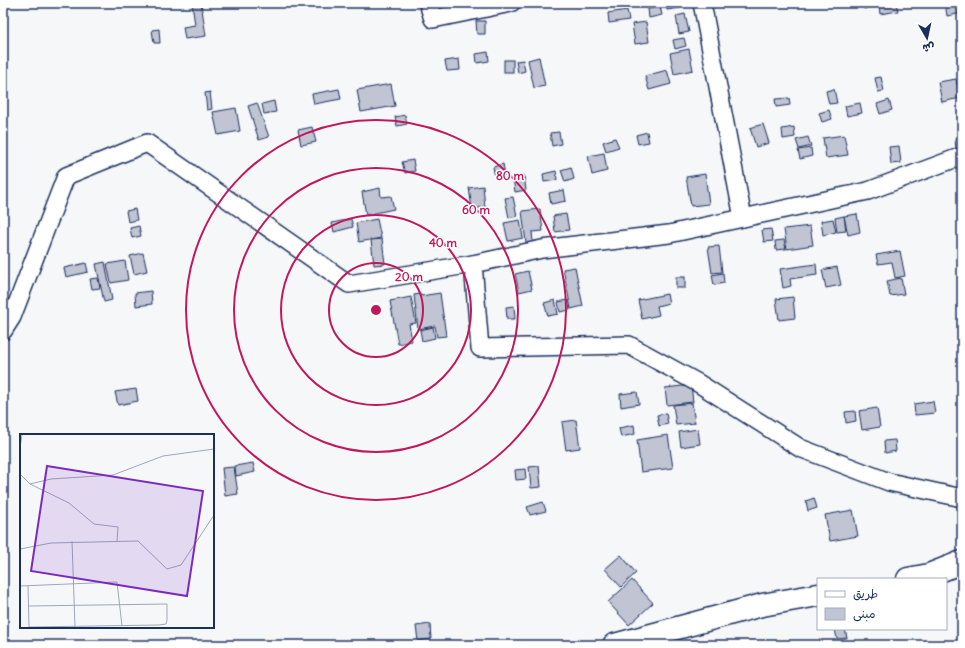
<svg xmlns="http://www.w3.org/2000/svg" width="965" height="648" font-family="Delius,'Playpen Sans Arabic',sans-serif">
  <rect width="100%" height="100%" fill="#f6f7f9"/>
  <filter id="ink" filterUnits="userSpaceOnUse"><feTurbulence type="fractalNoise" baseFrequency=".025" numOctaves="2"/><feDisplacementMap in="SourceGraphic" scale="8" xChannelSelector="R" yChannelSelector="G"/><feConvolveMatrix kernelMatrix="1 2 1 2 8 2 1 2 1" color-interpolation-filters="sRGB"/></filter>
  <g filter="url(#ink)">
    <g fill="#c0c4d3" stroke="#1b2f5e">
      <polygon points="201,3 206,36 185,39 183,27 195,25 192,4"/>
      <polygon points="666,3 679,3 680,8 667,10"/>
      <polygon points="862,3 872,3 873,6 864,9"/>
      <polygon points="890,3 896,3 898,11 880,14 879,6"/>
      <polygon points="945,3 960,3 962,13 947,16"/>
      <polygon points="660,6 662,15 649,18 648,9"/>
      <polygon points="627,10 629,20 609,23 608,13"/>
      <polygon points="685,14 689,32 679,34 676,16"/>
      <polygon points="476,21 485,21 485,34 477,34"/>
      <polygon points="646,22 649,42 635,44 632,24"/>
      <polygon points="159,29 160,43 154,43 152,30"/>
      <polygon points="684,38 686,46 675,49 673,40"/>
      <polygon points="689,49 693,70 674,74 670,53"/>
      <polygon points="488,52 489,61 477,63 476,54"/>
      <polygon points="539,57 545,86 534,88 528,60"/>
      <polygon points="459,59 460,70 447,71 445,61"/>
      <rect x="504" y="60" width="9" height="12"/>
      <polygon points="523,60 525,71 518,73 516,61"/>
      <polygon points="667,70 671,84 649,90 645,76"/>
      <polygon points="881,77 884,91 878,92 875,78"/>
      <polygon points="956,79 960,98 942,102 938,82"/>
      <polygon points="391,84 395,106 361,112 357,90"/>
      <polygon points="339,89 341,99 314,104 312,94"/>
      <polygon points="834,89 837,103 829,104 826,91"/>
      <polygon points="210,92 212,109 207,110 205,93"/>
      <polygon points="789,98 790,105 776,107 775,99"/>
      <polygon points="889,100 892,110 880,114 877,104"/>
      <polygon points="274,101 276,112 264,114 262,104"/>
      <polygon points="257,103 269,137 259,140 248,106"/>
      <polygon points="860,103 862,113 847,116 845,106"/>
      <polygon points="236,108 240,131 218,135 213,112"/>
      <polygon points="829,110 832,119 822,122 819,113"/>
      <polygon points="405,115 407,124 397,126 395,117"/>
      <polygon points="763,124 769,143 756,147 750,128"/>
      <polygon points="312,127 316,142 301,145 298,130"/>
      <polygon points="794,127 795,137 783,139 782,129"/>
      <polygon points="559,132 561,144 552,146 550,133"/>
      <polygon points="647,132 649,142 638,144 636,135"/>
      <polygon points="844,135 848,155 826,158 823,138"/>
      <polygon points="808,137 811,146 799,149 796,140"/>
      <polygon points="615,138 619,147 606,151 603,142"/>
      <polygon points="955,139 962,139 962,151 956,151"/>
      <polygon points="899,146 901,163 891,164 889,147"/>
      <polygon points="811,148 812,156 800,159 798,150"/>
      <polygon points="604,153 607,171 592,175 588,156"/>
      <polygon points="413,160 415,171 405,173 402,162"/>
      <polygon points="503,164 505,175 495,177 493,167"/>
      <polygon points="571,167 574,179 565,182 561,170"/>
      <polygon points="556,171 557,180 544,182 543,174"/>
      <polygon points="705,174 709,204 691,206 686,177"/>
      <polygon points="524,175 526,190 515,192 513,177"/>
      <polygon points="483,186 485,207 472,209 469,188"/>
      <polygon points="380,188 381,197 391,196 394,209 366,215 362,192"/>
      <polygon points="564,190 566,201 551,204 549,193"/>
      <polygon points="513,197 517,216 509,218 505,198"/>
      <polygon points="135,209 137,220 128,222 126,211"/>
      <polygon points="540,209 543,231 532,232 533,242 526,243 522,211"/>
      <polygon points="566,214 569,230 555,232 553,216"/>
      <polygon points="857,214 860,232 848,235 844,216"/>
      <polygon points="844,216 846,231 837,232 835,218"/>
      <polygon points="351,219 353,227 334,232 332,223"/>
      <polygon points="377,219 381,238 359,242 356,223"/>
      <polygon points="833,219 836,232 823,235 821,221"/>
      <polygon points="520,220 523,238 508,241 504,223"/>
      <polygon points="139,226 141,236 132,238 130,228"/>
      <polygon points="810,226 813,245 787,249 784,229"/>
      <polygon points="771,229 773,241 764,242 762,230"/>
      <polygon points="382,239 385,264 374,265 371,240"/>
      <polygon points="784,240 786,249 776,250 775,241"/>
      <polygon points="719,246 722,272 712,273 708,247"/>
      <polygon points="900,251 905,276 895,278 892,262 878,264 876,255"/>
      <polygon points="143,253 147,271 134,274 130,256"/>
      <polygon points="125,261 128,280 111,283 107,264"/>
      <polygon points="105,262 112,300 104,302 96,264"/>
      <polygon points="86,263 88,272 66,277 64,268"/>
      <polygon points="816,264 817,275 790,279 791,286 783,288 780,269"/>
      <polygon points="575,267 583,306 571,309 563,269"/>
      <polygon points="837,267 841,285 826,288 822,270"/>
      <polygon points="528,271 532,289 519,292 515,274"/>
      <polygon points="723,273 724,283 714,285 712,275"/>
      <rect x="676" y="277" width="9" height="11"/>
      <polygon points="98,278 100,288 92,289 90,279"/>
      <polygon points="901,278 904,294 890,296 887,281"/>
      <polygon points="151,291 152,304 136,306 135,293"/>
      <polygon points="440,293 446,336 437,337 435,326 418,329 414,295 420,294 421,296"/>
      <polygon points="667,294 669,303 657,306 659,315 642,319 638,300"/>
      <polygon points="411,297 416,323 409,324 412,341 398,344 390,301"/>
      <polygon points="793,297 795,318 779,320 776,299"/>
      <polygon points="555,300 558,314 548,316 544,303"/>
      <polygon points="568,300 570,310 560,312 558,302"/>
      <polygon points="514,306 515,319 507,319 506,307"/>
      <polygon points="433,327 435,338 422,341 420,330"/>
      <polygon points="691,385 693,402 667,405 665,388"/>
      <polygon points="136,389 138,401 118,405 115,392"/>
      <polygon points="637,392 639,404 621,407 620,394"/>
      <polygon points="933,401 935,413 915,415 914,404"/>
      <polygon points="692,403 695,423 676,425 673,405"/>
      <polygon points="877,408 880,427 862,430 859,411"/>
      <polygon points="855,411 856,421 846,423 845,412"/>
      <polygon points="666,413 668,424 659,426 657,415"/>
      <polygon points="576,420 580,448 566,450 562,422"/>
      <polygon points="634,425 635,434 621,437 619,428"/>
      <polygon points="698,429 700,444 681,447 679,432"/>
      <polygon points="668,435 673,468 641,472 637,440"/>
      <polygon points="895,440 896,451 885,453 884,441"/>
      <polygon points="253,463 255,472 236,476 235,466"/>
      <polygon points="539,466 541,487 531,488 529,467"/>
      <polygon points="234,467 238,494 225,496 222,468"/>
      <polygon points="525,469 526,479 516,480 515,470"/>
      <polygon points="814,498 817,508 808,511 806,501"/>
      <polygon points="543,502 546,511 530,515 527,507"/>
      <polygon points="853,510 858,536 830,541 825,515"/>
      <polygon points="621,555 636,573 621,587 605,569"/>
      <polygon points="632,580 653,603 629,625 608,602"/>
      <polygon points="430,624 431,639 418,641 416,626"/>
      <polygon points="835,629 845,629 847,638 837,639"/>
      <polygon points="881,642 882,645 864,645"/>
    </g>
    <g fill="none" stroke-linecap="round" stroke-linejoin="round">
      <defs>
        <g id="street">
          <polyline points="428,3 433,19 511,3"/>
          <polyline points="702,3 743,218"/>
          <polyline points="473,264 480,348 629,345 698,383 800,448 889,482 962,498"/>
          <polyline points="3,331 12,317 66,176 147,143 349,284 473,264 542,249 669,234 868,191 962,156"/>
        </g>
        <g id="secondary">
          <polyline points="908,579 929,575 962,562"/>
          <polyline points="614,645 762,605 818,595"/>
        </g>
      </defs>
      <use href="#street" stroke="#1b2f5e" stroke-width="20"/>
      <use href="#secondary" stroke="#1b2f5e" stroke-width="25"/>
      <use href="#street" stroke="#fff" stroke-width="17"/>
      <use href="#secondary" stroke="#fff" stroke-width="22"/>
    </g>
  </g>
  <g fill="none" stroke="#c2185b" stroke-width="2">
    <circle cx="376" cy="310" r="47"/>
    <circle cx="376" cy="310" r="95"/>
    <circle cx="376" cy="310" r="142"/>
    <circle cx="376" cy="310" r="190"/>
  </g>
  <g transform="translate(20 434)">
    <rect width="194" height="194" fill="#f6f7f9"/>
    <path fill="none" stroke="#9ea7bb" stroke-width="1" d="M0,14l2,-13M0,40l10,10 39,19 25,21 24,3 -1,14M10,50l21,-5 62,-4 50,-19 51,-7M52,107l3,86M0,115l31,-6 87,-2 29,28 14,-4 33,-50M0,152l97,-4 5,44M8,152l1,41M9,193l130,-2 7,-1 1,-4v-16l-138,2"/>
    <path fill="#7b2cbf" fill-opacity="0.15" stroke="#7b2cbf" stroke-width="2" d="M27,32l156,25 -16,105 -156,-25z"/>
    <rect width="194" height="194" fill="none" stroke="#1b2f5e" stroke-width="2"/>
  </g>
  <circle cx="376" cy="310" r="6" fill="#c2185b" stroke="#fff" stroke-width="2"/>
  <g font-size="12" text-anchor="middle" font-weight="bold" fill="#c2185b" stroke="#fff" stroke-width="3" stroke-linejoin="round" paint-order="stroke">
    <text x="510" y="180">80 m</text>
    <text x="476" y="214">60 m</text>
    <text x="443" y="247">40 m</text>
    <text x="409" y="281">20 m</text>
  </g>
  <rect width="965" height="648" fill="none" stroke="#fff" stroke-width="16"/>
  <rect x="8" y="8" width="949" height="632" fill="none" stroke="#1b2f5e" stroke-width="1.5" filter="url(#ink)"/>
  <rect x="817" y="578" width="130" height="52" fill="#ffffff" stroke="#a4acbf"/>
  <rect x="825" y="591" width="20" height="6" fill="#ffffff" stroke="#a4acbf"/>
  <text x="853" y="598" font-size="12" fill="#1b2f5e">طريق</text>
  <rect x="825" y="608" width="20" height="12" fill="#c0c4d3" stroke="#a4acbf"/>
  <text x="853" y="618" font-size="12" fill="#1b2f5e">مبنى</text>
  <g transform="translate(927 38) rotate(171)" stroke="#ffffff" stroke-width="3" paint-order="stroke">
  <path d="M0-3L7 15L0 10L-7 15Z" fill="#1b2f5e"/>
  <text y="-6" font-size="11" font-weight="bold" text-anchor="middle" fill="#1b2f5e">ش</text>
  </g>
</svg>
